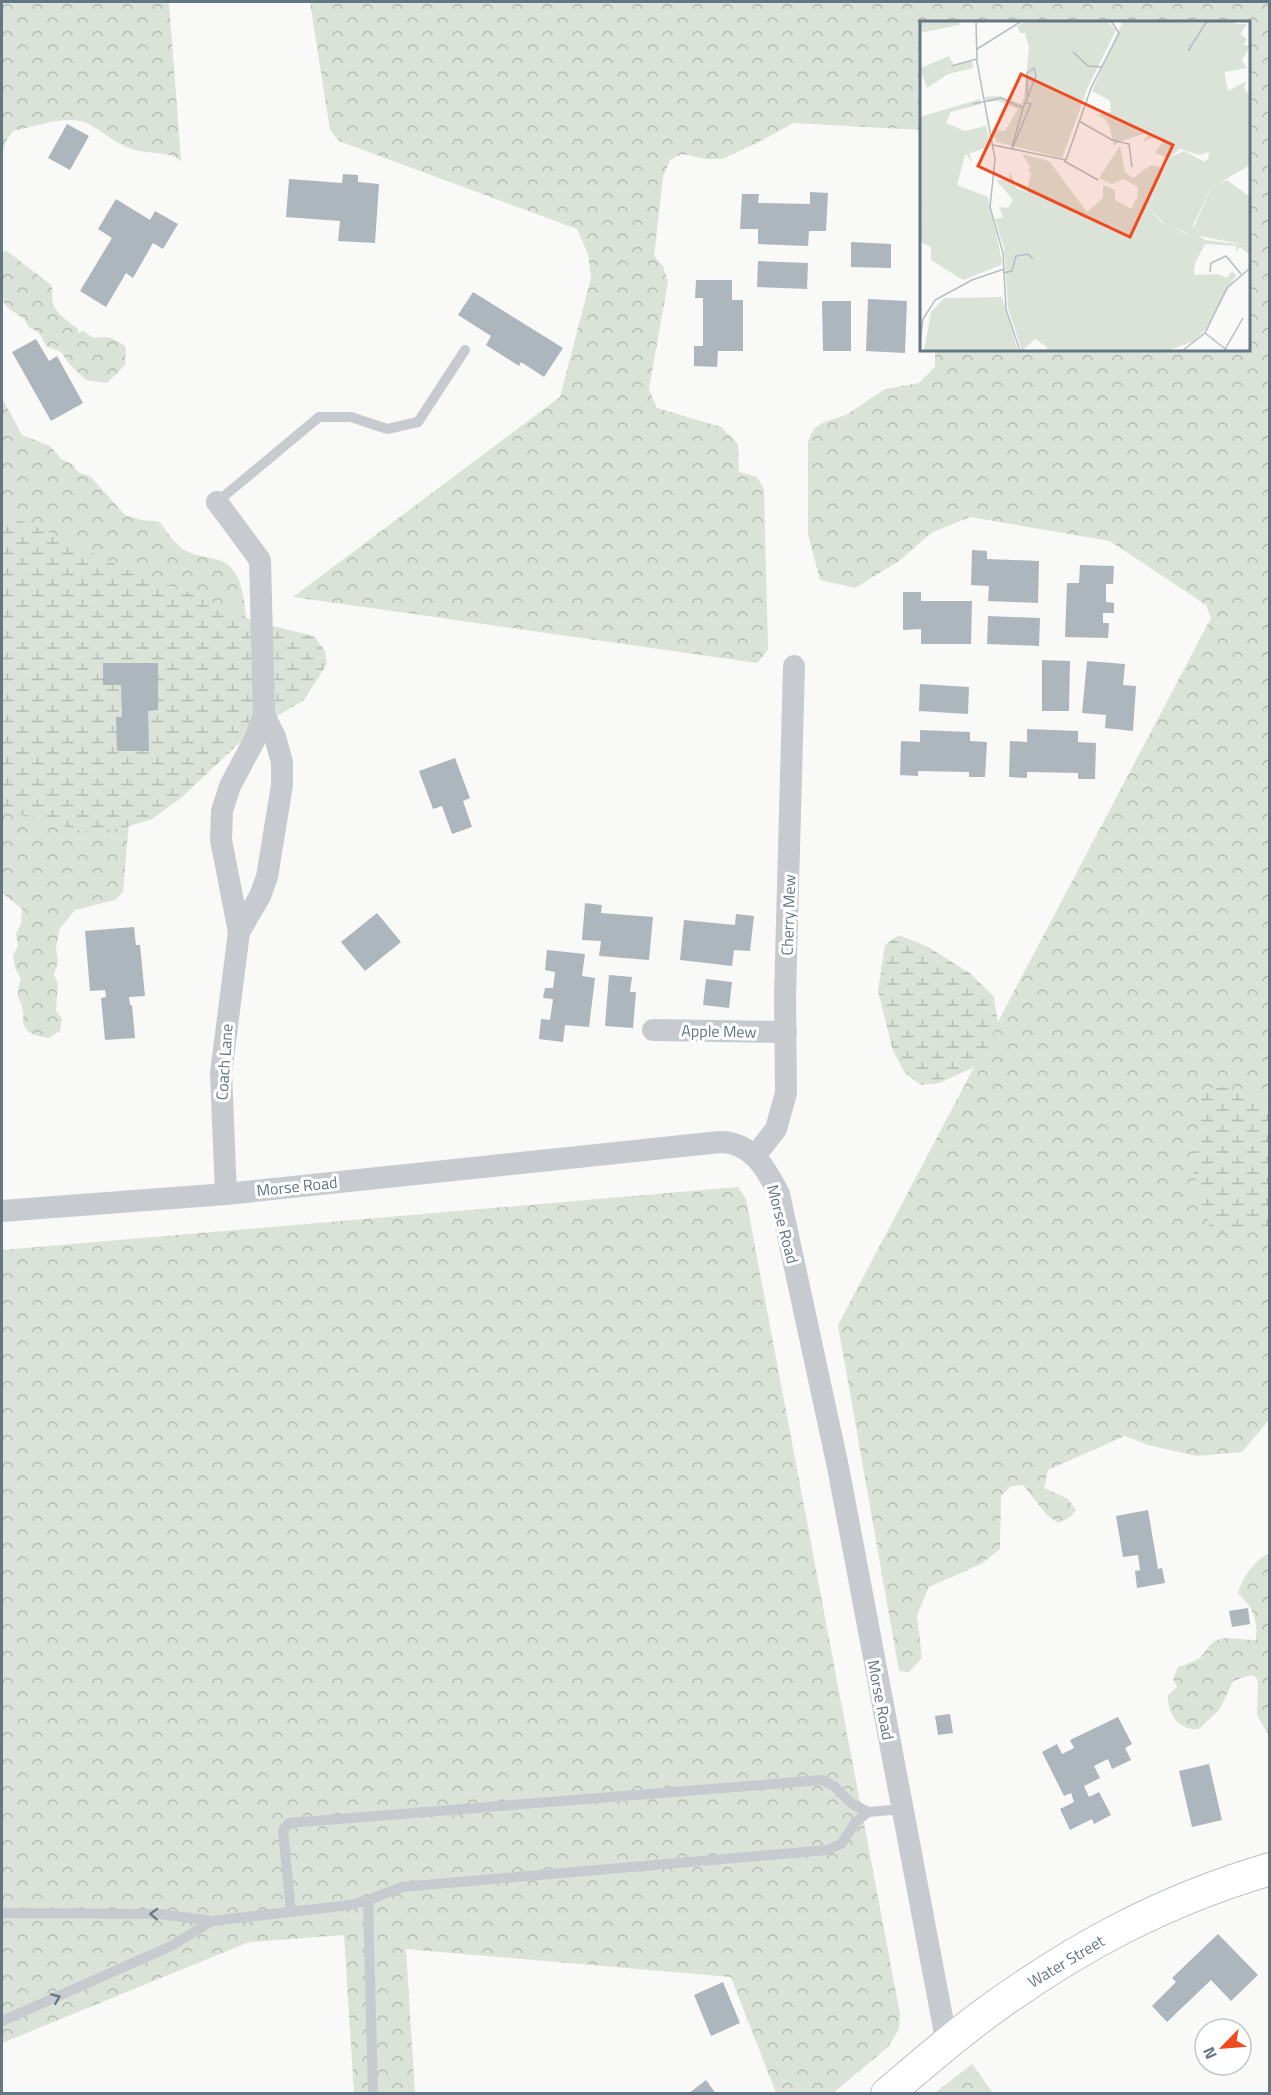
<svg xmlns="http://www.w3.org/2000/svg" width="1271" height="2095" font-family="'Titillium Web',sans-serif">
  <defs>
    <pattern id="forest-crowns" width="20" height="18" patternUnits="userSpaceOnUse" patternTransform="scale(1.5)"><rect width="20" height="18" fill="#dbe2d7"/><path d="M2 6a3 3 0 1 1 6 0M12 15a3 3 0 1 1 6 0" fill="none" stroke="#b5bcb4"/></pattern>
    <pattern id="wetland-marsh" width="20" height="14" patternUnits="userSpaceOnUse" patternTransform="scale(1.5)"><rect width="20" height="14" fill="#dbe2d7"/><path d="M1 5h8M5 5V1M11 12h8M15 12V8" fill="none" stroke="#b5bcb4"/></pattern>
  </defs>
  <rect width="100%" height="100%" fill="#f9f9f7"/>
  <g fill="url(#forest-crowns)">
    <path d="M2,2h167l12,159c-14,-11 -33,-6 -49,-12 -17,-5 -30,-19 -45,-26 -21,-9 -53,4 -74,8l-7,10 -4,15z"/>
    <polygon points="310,2 1269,2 1269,1420 1242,1452 1197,1456 1148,1445 1125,1436 1048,1470 1044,1488 1068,1499 1076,1510 1070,1517 1058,1523 1047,1515 1023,1485 1011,1486 1001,1496 1000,1549 981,1564 929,1587 917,1615 922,1658 909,1672 899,1671 838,1325 1211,618 1206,605 1110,541 970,517 931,533 899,561 855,588 820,580 808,534 808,441 814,429 822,423 846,415 885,389 919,383 935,367 935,350 1248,350 1248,22 922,22 921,130 793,123 755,144 722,159 706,159 682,154 670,160 663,177 654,256 663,266 668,282 649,389 657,408 721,427 738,444 739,472 757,477 764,489 768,650 757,663 293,597 560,397 591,278 588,254 577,229 339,141 330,130"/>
    <path d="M7,251l44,34c3,6 0,13 2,19 4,10 17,19 25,25v4l5,-2 11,7c13,-3 22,1 32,9l-1,18 -18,18 -21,-3 -16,-15 -9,-13 -15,-6 -7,-13 -10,-6 -5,-8 -16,-11 -6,-8v-48z"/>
    <path d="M2,398l20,37 28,11 11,13 11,5 7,9 11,3 35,39 16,5 19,2c7,10 15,23 26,29 15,8 36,4 47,19 11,14 12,38 14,55l-245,108z"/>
    <path d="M2,773l127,48 -6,71 -8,8 -40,10 -15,18 -4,19 2,14 -4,14 4,9 -2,27 6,8 -2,12 -12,7c-9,-2 -21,-3 -24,-13 -2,-4 0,-10 -1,-14 -4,-15 -8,-16 -2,-32l-6,-11 -2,-13 5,-9 -2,-12 5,-10 1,-15 -20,-16z"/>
    <polygon points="738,1187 746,1199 900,2014 899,2029 888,2047 833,2093 776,2093 731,1977 406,1949 415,2093 354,2093 344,1935 249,1942 2,2043 2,1250"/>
    <path d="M1269,1553v183l-12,-21 1,-33 -2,-5 -5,-2 -18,6 -13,28 -21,20c-20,2 -32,-15 -31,-34l9,-8 -4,-8 5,-12c7,-3 18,-5 23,-10 5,-6 8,-14 17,-17 12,-5 26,1 38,0 2,-21 -3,-32 -18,-47 4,-15 17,-33 31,-40z"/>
    <polygon points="972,2064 993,2093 935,2093"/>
  </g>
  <g fill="url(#wetland-marsh)">
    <polygon points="2,513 51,533 129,571 204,598 256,622 314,636 325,651 327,664 304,700 253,730 181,798 152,819 120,829 82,831 2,810"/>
    <polygon points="899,935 928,947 971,974 994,997 998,1024 977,1066 939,1083 921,1085 905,1073 893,1051 878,991 885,945"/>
    <path d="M1217,1085l52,17v124l-36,7 -22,-2c-5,-17 -20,-55 -18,-72 2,-9 7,-18 8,-27 1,-24 -11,-30 16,-47z"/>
  </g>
  <g fill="#adb6bc">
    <polygon points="67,124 89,136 70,170 48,158"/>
    <polygon points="343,174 358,175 358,182 379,184 375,243 338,241 340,221 286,217 289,179 342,183"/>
    <polygon points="810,192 828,193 826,231 809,231 808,246 758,244 758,229 740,229 742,194 759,194 758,203 810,204"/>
    <polygon points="116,199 150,220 155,211 178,224 163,249 153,243 133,278 126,273 106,307 80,291 112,238 98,229"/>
    <polygon points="851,242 891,244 891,268 851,267"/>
    <polygon points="758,261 808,263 807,289 757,287"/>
    <polygon points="696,280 732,280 732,300 743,300 743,351 718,351 717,367 694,366 694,346 703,346 703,298 695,298"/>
    <polygon points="473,292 563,348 544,377 521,362 519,366 486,345 491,336 458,315"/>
    <polygon points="868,299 907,301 905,353 866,351"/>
    <polygon points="822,301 851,301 851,351 823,351"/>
    <polygon points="36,339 49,361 57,356 83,403 51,421 12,352"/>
    <polygon points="972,550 987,551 987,559 1039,561 1038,603 988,601 989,586 971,585"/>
    <polygon points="1080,565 1114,566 1113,584 1106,584 1106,602 1114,603 1114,613 1103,613 1103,623 1109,623 1108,638 1065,637 1067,583 1079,583"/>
    <polygon points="903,592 921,592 921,601 972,601 971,644 921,644 921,629 903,630"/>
    <polygon points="988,616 1040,618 1039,646 987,644"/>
    <polygon points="1042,660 1070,661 1069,711 1042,711"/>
    <polygon points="1087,661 1125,664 1123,685 1136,686 1133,731 1105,728 1106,715 1082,713"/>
    <polygon points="103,663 158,663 158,710 148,711 149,751 117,751 116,717 122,717 121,685 103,685"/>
    <polygon points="920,684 969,687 968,714 919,711"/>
    <polygon points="1027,729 1078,731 1078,742 1096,743 1095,779 1078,779 1078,773 1027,772 1027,778 1009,777 1010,741 1027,742"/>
    <polygon points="920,730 970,732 970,741 987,742 985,777 969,777 969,772 918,771 918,776 900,775 901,741 920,742"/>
    <polygon points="455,758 470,798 463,801 472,827 452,834 442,806 433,809 419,771"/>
    <polygon points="585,903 602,905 601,913 653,917 649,960 599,956 601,941 582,940"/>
    <polygon points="377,913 401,942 365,971 341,942"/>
    <polygon points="736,914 754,916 750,951 734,950 732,966 680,960 684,920 735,925"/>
    <polygon points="134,927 136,945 140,945 145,996 129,997 130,1005 132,1005 135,1038 105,1040 101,998 106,997 105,990 90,991 85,931"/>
    <polygon points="547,950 585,954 582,976 595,978 589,1027 565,1025 563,1042 539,1039 541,1019 550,1020 553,999 543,998 545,988 553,988 555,972 545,970"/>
    <polygon points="609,975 632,977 630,992 636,992 633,1028 605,1026"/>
    <polygon points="706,979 732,982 729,1008 703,1005"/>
    <polygon points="1148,1510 1158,1569 1162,1568 1165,1583 1137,1588 1135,1571 1140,1570 1138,1555 1123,1557 1116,1516"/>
    <polygon points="1248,1608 1250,1624 1232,1627 1229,1611"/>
    <polygon points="950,1714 953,1733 938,1735 935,1716"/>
    <polygon points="1118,1717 1132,1744 1125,1748 1131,1760 1112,1769 1108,1759 1094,1766 1100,1778 1084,1786 1089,1797 1099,1792 1111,1815 1094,1824 1092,1819 1070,1830 1060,1809 1074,1802 1071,1793 1064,1796 1042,1752 1057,1744 1062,1754 1074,1748 1070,1740"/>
    <polygon points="1209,1764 1222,1820 1192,1827 1179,1771"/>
    <polygon points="1218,1934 1258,1975 1231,2001 1211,1980 1167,2022 1152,2006 1176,1982 1172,1978"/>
    <polygon points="723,1982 740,2023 711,2036 694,1995"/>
    <polygon points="706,2080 716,2094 688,2094"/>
  </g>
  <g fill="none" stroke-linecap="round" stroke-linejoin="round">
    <defs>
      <path id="secondary" d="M887,2094c33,-28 65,-56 99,-81 89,-65 178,-113 284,-144"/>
    </defs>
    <use href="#secondary" stroke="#b9bfc3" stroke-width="34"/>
    <g stroke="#c7cbcf" stroke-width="10">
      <polyline points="217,502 319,417 351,417 387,429 418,422 465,350"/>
      <polyline points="368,1900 402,1887 827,1850 841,1844 855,1823 868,1812"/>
      <polyline points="291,1912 283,1830 289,1823 822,1780 834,1786 851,1803 868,1812 903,1809"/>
      <polyline points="2,1913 160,1914 212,1921 350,1905 368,1900 373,2094"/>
      <polyline points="2,2021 171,1946 212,1921"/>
    </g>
    <g stroke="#c7cbcf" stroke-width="22">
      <polyline points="217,502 260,560 264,715 255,739 230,786 222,811 221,840 239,932 221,1073 226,1194"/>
      <polyline points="239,932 260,896 267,877 282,785 282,762 275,737 264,715"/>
      <polyline points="653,1030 786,1032"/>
      <polyline points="755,1156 776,1129 786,1093 785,996 794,666"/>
      <path d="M2,1211l224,-17 494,-52c31,0 46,26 59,52l59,273 109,577"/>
    </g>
    <use href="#secondary" stroke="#fff" stroke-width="32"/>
  </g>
  <defs><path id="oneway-chevron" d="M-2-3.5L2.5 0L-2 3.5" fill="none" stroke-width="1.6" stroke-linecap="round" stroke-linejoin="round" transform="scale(1.5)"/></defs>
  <g stroke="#677a88">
    <use href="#oneway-chevron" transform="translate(154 1914) rotate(-178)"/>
    <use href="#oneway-chevron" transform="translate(56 1998) rotate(-23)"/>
  </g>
  <g text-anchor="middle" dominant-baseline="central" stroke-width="6" stroke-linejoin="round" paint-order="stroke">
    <g font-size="16" fill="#627684" stroke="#fff">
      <text transform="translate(788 915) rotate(-88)">Cherry Mew</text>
      <text transform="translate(719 1031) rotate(1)">Apple Mew</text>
      <text transform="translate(224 1062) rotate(-86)">Coach Lane</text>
      <text transform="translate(297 1186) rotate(-6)">Morse Road</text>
      <text transform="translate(783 1224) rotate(75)">Morse Road</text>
      <text transform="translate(881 1700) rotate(79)">Morse Road</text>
      <text transform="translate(1066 1961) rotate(-31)">Water Street</text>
    </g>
  </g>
  <g transform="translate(920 21)">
    <rect width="330" height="330" fill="#f9f9f7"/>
    <path d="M29,35l4,8 -4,3 23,-6 1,7 -25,6 -21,14 -7,-20zM264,130l21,11 -14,11 21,12 -23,49 -24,-10 -16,-16 20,-50zM307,159l23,17v41l-6,7 -48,-10 18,-43 5,-9z" fill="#dbe2d7"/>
    <path d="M107,0h80l9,9 -28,57 -26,71 -65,-16 -5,-12 13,1 13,-22 -20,-8 -12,1 -1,-5 15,-1 21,8 3,-7 5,-49 -4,-15h-5l-3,-7zM203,0l124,3 -7,10 7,5 -4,6 7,1 -8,14 5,8 -22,4v5l3,14 18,-10 -2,7 6,8v69l-31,18 -23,51 9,6 39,5 6,-7v17l-10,-8 -4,4v-5l-31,-2 -10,19 -1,12 23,-1 10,4 5,-7 4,4 -30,54 -12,12 -27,10h-121l1,-4 -12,-8 -13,12 -14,-43 -4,-59 -9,-30 8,-2 -4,-10 9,1 5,-8 -17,-20 13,-1 1,-7 7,17 10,2 4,-19 -4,-2 4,-2 -9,-14 27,7 38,51 16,-14v-13l12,5v10l16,9 6,-11 1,-11 -15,-8 -11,5 -13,-6 21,-32 5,26 8,6 18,-13 14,3 -16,40 12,14 25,12 9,-9 17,-40 -22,-12 18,-14 1,-7 -10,3 -19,-6 -11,9 -14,-5 8,-11 -5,-6 -16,6 10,-11 -33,11 -15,-24 -8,-3 15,-3 -1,-11 -18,-10zM60,78l1,5 -30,8 -5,11 18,8 22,-5 5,20 -26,9 -8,30 31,12 14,64 -1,4 -38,15 -32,-20v-13l-11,-5v-125zM82,276l16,54h-94l7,-39 13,-14z" fill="#dbe2d7"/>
    <path d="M2,0h37l1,4 -36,7 -4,-1zM288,0h27l-3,46 -11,1v11l5,11 14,6 10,21v32l-14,-19 -13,18 -43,-9 -7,-12 -26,-15 18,-34 13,-5 10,-12 5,5 6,-1v-26zM206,85l15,9v7l-27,24 -5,-20zM26,102l18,8 8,32 -12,-19 -11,-3 -12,9 7,-13zM24,172l11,1 -13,10 14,22 4,18 -6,-5 -12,3 -22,-12v-23zM122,284l20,2 24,26 -16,-8 -14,5 -20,-5 -1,-12z" fill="#dbe2d7"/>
    <path fill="none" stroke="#b4bdc2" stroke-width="1.5" d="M56,0l1,41 18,97 -5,48 13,46 3,56 14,42M57,28l45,-28M268,30l19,-30M153,31l15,14 14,1M31,45l26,-7M53,83l28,-6 22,10 13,-32 -2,-8 -7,5v22M159,100l33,19 17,4 3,23M73,124l73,15 25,-72 28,-55 -8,-12M92,126l11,-39M92,128l19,-45 -6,-2M144,140l34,19M290,251l1,-9 15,-7 15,18M83,252l9,-2 4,-15 12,-2 5,5M285,312l23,18M0,322l3,-24 12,-19 37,-20 32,-11M262,330l23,-18 22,-45 23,-20M304,330l19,-33"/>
    <path fill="#f04b20" fill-opacity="0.15" stroke="#f04b20" stroke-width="3" d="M101,53l152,71 -43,92 -152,-71z"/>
    <rect width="330" height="330" fill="none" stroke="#627684" stroke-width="3"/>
  </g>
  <rect width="1271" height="2095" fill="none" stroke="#627684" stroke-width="6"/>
  <g transform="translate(1223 2047) rotate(245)"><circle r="28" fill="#ffffff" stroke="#c0c8ce" stroke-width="1.5"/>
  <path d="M0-4.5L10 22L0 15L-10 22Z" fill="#f04b20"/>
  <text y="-9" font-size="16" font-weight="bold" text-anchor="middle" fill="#627684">N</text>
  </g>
</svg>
